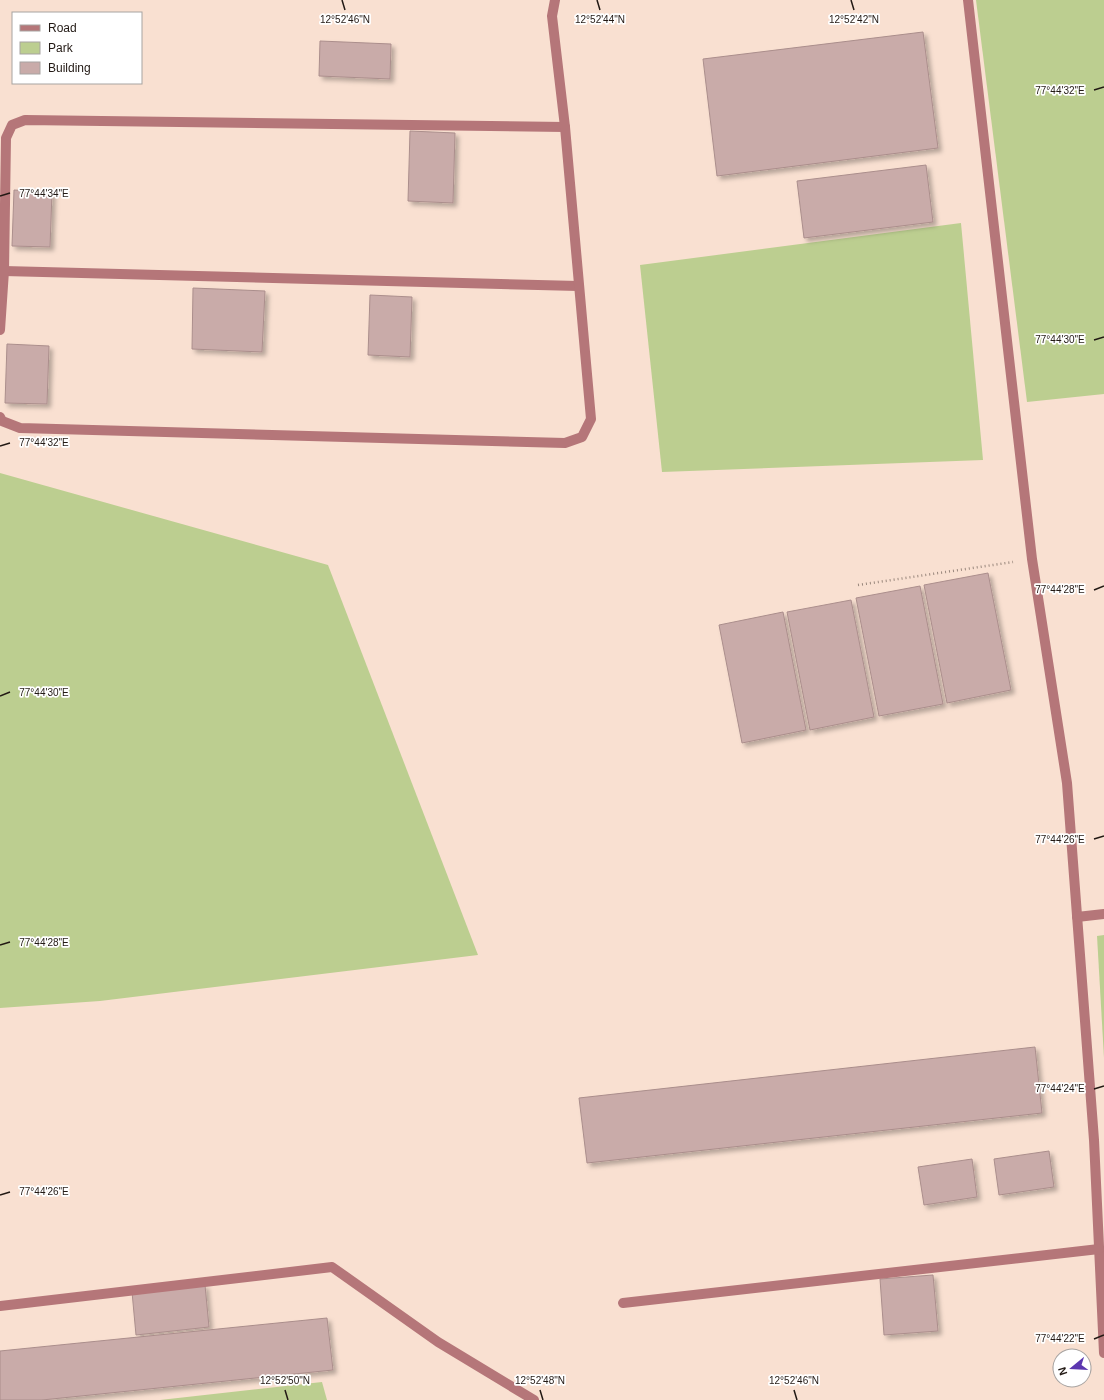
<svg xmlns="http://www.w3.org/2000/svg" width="1104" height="1400" font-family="Arial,sans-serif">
  <defs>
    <filter id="shadow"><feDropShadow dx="3.5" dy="3.5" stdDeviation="2" flood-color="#0004"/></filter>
  </defs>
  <rect width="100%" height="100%" fill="#f9e0d1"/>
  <g fill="#bcce90">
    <polygon points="976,0 1104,0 1104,394 1027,402"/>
    <polygon points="961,223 983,460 662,472 640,265"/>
    <polygon points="0,473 328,565 478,955 100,1001 0,1008"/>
    <polygon points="1104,935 1104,1058 1097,936"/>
    <polygon points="322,1382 327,1400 160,1400"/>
  </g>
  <g fill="#c9aba9" stroke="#ab8e8c" filter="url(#shadow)">
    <polygon points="923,32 938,148 717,176 703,59"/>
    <polygon points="320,41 391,44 390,79 319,76"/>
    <polygon points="410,131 455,133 453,203 408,201"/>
    <polygon points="926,165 933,222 804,238 797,181"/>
    <polygon points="14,190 52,192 50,247 12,246"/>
    <polygon points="193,288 265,291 262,352 192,349"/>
    <polygon points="370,295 412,297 410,357 368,355"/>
    <polygon points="7,344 49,346 47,404 5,403"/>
    <polygon points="988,573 1011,690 947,703 924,585"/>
    <polygon points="920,586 943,704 879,716 856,598"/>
    <polygon points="851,600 874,717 810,730 787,612"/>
    <polygon points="783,612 806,730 742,743 719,625"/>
    <polygon points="1035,1047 1042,1113 587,1163 579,1098"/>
    <polygon points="1049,1151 1054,1187 999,1195 994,1159"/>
    <polygon points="972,1159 977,1197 924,1205 918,1167"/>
    <polygon points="933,1275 938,1331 884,1335 880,1279"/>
    <polygon points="205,1285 209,1327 136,1335 132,1292"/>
    <polygon points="327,1318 333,1370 42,1400 0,1400 0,1351"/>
  </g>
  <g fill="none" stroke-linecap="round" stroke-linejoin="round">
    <polyline stroke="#9a887d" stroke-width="2.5" stroke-dasharray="1 3" stroke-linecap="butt" points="858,585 1013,562"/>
    <g stroke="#b57679" stroke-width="10">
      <polyline points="968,0 1032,559 1067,783 1094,1140 1104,1353"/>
      <polyline points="4,271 578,286"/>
      <polyline points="0,330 4,271 6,138 12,125 25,120 565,127"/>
      <polyline points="0,417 2,421 20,428 565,443 582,437 591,419 565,127 552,16 555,0"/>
      <polyline points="1077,917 1104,914"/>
      <polyline points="623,1303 1099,1249"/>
      <polyline points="0,1306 332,1267 438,1342 534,1400"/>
    </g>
  </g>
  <path fill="none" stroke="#221914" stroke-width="1.5" d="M342,0l3,10M597,0l3,10M851,0l3,10M1094,90l10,-3M0,196l10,-3M1094,340l10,-3M0,446l10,-3M1094,590l10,-4M0,696l10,-4M1094,839l10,-3M0,945l10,-3M1094,1089l10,-3M0,1195l10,-3M1094,1339l10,-4M285,1390l3,10M540,1390l3,10M794,1390l3,10"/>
  <g font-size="10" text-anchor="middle" fill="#221914" stroke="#fff" stroke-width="3.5" stroke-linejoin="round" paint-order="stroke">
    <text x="345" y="23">12°52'46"N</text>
    <text x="600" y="23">12°52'44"N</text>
    <text x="854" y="23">12°52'42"N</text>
    <text x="1060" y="94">77°44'32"E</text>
    <text x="44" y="197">77°44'34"E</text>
    <text x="1060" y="343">77°44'30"E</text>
    <text x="44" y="446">77°44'32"E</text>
    <text x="1060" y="593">77°44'28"E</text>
    <text x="44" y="696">77°44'30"E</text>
    <text x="1060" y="843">77°44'26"E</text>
    <text x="44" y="946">77°44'28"E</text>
    <text x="1060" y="1092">77°44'24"E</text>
    <text x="44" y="1195">77°44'26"E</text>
    <text x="1060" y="1342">77°44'22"E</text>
    <text x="285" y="1384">12°52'50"N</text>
    <text x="540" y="1384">12°52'48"N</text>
    <text x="794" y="1384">12°52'46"N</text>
  </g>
  <rect x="12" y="12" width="130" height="72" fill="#ffffff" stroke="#a7a3a1"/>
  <rect x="20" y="25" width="20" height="6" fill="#b57679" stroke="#a7a3a1"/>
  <text x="48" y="32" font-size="12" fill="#221914">Road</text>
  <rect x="20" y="42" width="20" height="12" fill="#bcce90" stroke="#a7a3a1"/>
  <text x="48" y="52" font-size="12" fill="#221914">Park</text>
  <rect x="20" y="62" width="20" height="12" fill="#c9aba9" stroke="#a7a3a1"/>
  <text x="48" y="72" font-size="12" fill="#221914">Building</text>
  <g transform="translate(1072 1368) rotate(252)"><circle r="19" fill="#ffffff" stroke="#a7a3a1"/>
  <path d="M0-3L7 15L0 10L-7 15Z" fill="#5c37b0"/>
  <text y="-6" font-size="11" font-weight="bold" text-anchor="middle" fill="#221914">N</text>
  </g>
</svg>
